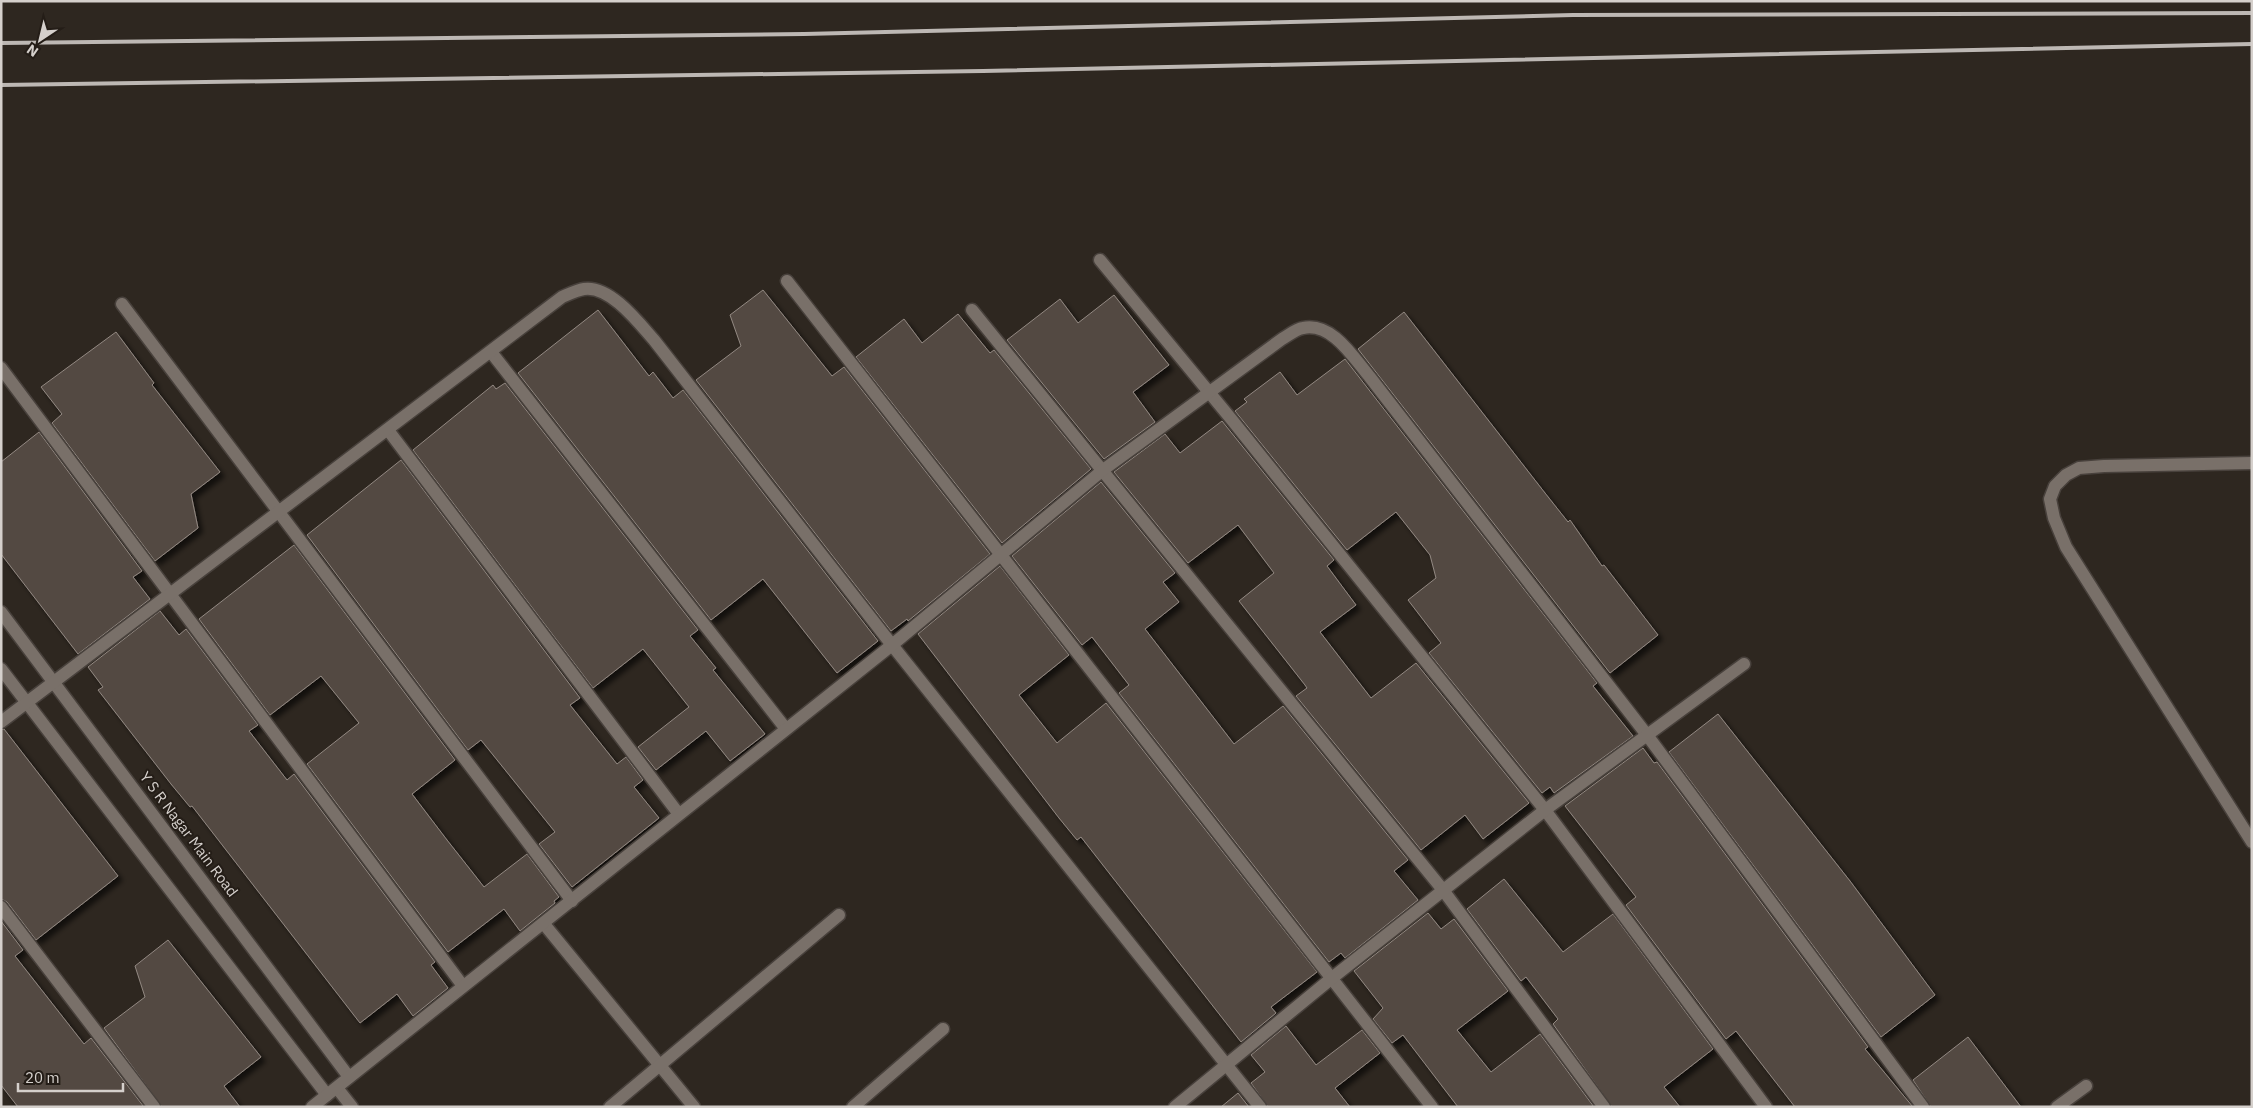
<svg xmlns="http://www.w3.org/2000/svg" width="2253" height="1108" font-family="'IBM Plex Sans',sans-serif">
  <defs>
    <filter id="shadow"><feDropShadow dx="4.5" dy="4.5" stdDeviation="2.5" flood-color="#0009"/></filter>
  </defs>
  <rect width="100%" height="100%" fill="#2e2720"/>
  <g fill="#524943" stroke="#938982" filter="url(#shadow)">
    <polygon points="763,290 832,376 844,367 990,554 908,621 907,619 891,631 696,380 741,346 730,315"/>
    <polygon points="1114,295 1169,365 1133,392 1155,422 1104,459 1007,340 1060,299 1078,323"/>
    <polygon points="598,310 649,376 653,372 673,398 683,390 878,641 837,673 763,579 711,620 518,373"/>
    <polygon points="1404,312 1545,493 1568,522 1570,520 1602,566 1604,565 1658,635 1610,673 1358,349"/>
    <polygon points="958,314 990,353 994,350 1091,469 1002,543 856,357 904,319 922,343"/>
    <polygon points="116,332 154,383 152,385 220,472 191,494 198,528 155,561 52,423 62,414 41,387"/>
    <polygon points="1345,359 1597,683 1593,686 1633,736 1554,793 1550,787 1542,793 1429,653 1441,643 1408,600 1436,578 1430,555 1396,512 1347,550 1235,411 1247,402 1244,399 1280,372 1297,395"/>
    <polygon points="505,383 698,630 690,636 716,668 713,670 765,734 730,761 706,731 656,770 638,747 689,707 643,649 593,688 413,450 493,385 496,389"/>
    <polygon points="1222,421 1334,560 1327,566 1356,605 1320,632 1371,698 1416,663 1529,803 1483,839 1465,815 1421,850 1296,696 1307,688 1305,685 1239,601 1274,573 1238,525 1188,563 1114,472 1165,434 1180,453"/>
    <polygon points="39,432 142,571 133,577 150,599 78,654 1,554 1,462"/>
    <polygon points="401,460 580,698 570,705 617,764 626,757 643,780 634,787 659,818 572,887 539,844 555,832 481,740 468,750 307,535"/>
    <polygon points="1101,482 1175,573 1163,582 1179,602 1145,629 1234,744 1283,706 1408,860 1394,871 1418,900 1345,958 1341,953 1329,962 1119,693 1129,685 1092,637 1082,645 1012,556"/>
    <polygon points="294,545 455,760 412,794 447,840 484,887 527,854 559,897 554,901 555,903 520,931 504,909 448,952 307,764 359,723 321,676 270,715 199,619"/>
    <polygon points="1000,566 1069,655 1019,695 1057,743 1106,703 1317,972 1271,1007 1276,1013 1241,1042 1081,837 1077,840 1059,818 918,634"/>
    <polygon points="160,611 179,635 186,629 258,725 249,731 287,780 294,774 435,962 431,965 448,988 413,1016 397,994 360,1023 192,806 190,807 171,784 98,690 103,687 88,667"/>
    <polygon points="1718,714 1850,881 1935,995 1881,1037 1669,752"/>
    <polygon points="4,729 118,876 36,940 7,902 1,899 1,730"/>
    <polygon points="1643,748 1654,763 1657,762 1868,1047 1865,1049 1913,1107 1795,1107 1736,1031 1726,1039 1626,905 1636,897 1565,806"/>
    <polygon points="1504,879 1563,952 1613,914 1713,1049 1664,1087 1680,1107 1612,1107 1553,1024 1558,1019 1526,977 1521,981 1467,909"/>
    <polygon points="1428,913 1441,929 1454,919 1508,991 1457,1030 1491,1072 1540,1034 1594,1107 1458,1107 1403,1035 1392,1043 1373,1019 1383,1008 1354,971"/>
    <polygon points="1,921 23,950 15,956 84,1044 91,1038 144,1107 18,1107 1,1085"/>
    <polygon points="168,940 261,1057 224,1086 240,1107 162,1107 104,1028 145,997 135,966"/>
    <polygon points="1286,1026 1316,1065 1362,1030 1380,1053 1335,1088 1350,1107 1268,1107 1251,1083 1265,1072 1251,1055"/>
    <polygon points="1968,1037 1990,1066 2021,1107 1931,1107 1913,1080"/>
    <polygon points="1238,1093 1249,1107 1221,1107"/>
  </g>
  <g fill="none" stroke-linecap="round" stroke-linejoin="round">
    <defs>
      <g id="minor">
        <polyline points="1100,260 1232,420 1545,810 1766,1107"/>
        <polyline points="787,281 1432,1107"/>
        <polyline points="122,304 572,901"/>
        <polyline points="972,310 1443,890 1604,1107"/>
        <polyline points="491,352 786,729"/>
        <polyline points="1,368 463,986"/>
        <polyline points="388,430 678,813"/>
        <polyline points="2252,463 2104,466 2079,468 2066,475 2055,486 2050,499 2054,518 2066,547 2252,842"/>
        <polyline points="1,612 349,1077"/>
        <polyline points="1,669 327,1095"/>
        <path d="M1,722l561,-425c7,-3 15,-7 22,-8 26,-4 55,34 70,51l238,305 368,462"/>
        <polyline points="1,907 154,1107"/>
        <polyline points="544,924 694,1107"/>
        <polyline points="337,1088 352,1107"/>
        <path d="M312,1107l580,-462 211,-175 179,-131c7,-4 14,-10 21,-11 29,-6 50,29 66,48l278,359 276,372"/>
        <polyline points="610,1107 839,915"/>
        <polyline points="853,1107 943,1029"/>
        <polyline points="1175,1107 1332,978 1545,810 1744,664"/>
        <polyline points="2057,1107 2086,1086"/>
      </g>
    </defs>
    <use href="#minor" stroke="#48413c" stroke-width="15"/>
    <use href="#minor" stroke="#797069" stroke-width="12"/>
    <g stroke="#bdb8b4" stroke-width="4">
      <polyline points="1,43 804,34 1573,15 2252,13"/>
      <polyline points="1,85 983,71 2252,44"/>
    </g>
  </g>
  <g text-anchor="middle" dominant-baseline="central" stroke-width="4" stroke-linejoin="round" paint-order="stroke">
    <g font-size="15" fill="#d5d0cc" stroke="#241d17">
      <text transform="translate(189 834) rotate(53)">Y S R Nagar Main Road</text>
    </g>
  </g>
  <rect width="2253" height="1108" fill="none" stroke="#d5d0cc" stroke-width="5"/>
  <g transform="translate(40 40) rotate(215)" stroke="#241d17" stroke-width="4" paint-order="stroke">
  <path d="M0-4L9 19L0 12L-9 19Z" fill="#d5d0cc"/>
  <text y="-8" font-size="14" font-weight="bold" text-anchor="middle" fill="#d5d0cc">N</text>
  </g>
  <path d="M18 1083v8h105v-8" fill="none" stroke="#d5d0cc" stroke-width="2.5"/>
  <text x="25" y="1083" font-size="15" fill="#d5d0cc" stroke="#241d17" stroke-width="4" paint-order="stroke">20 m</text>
</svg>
